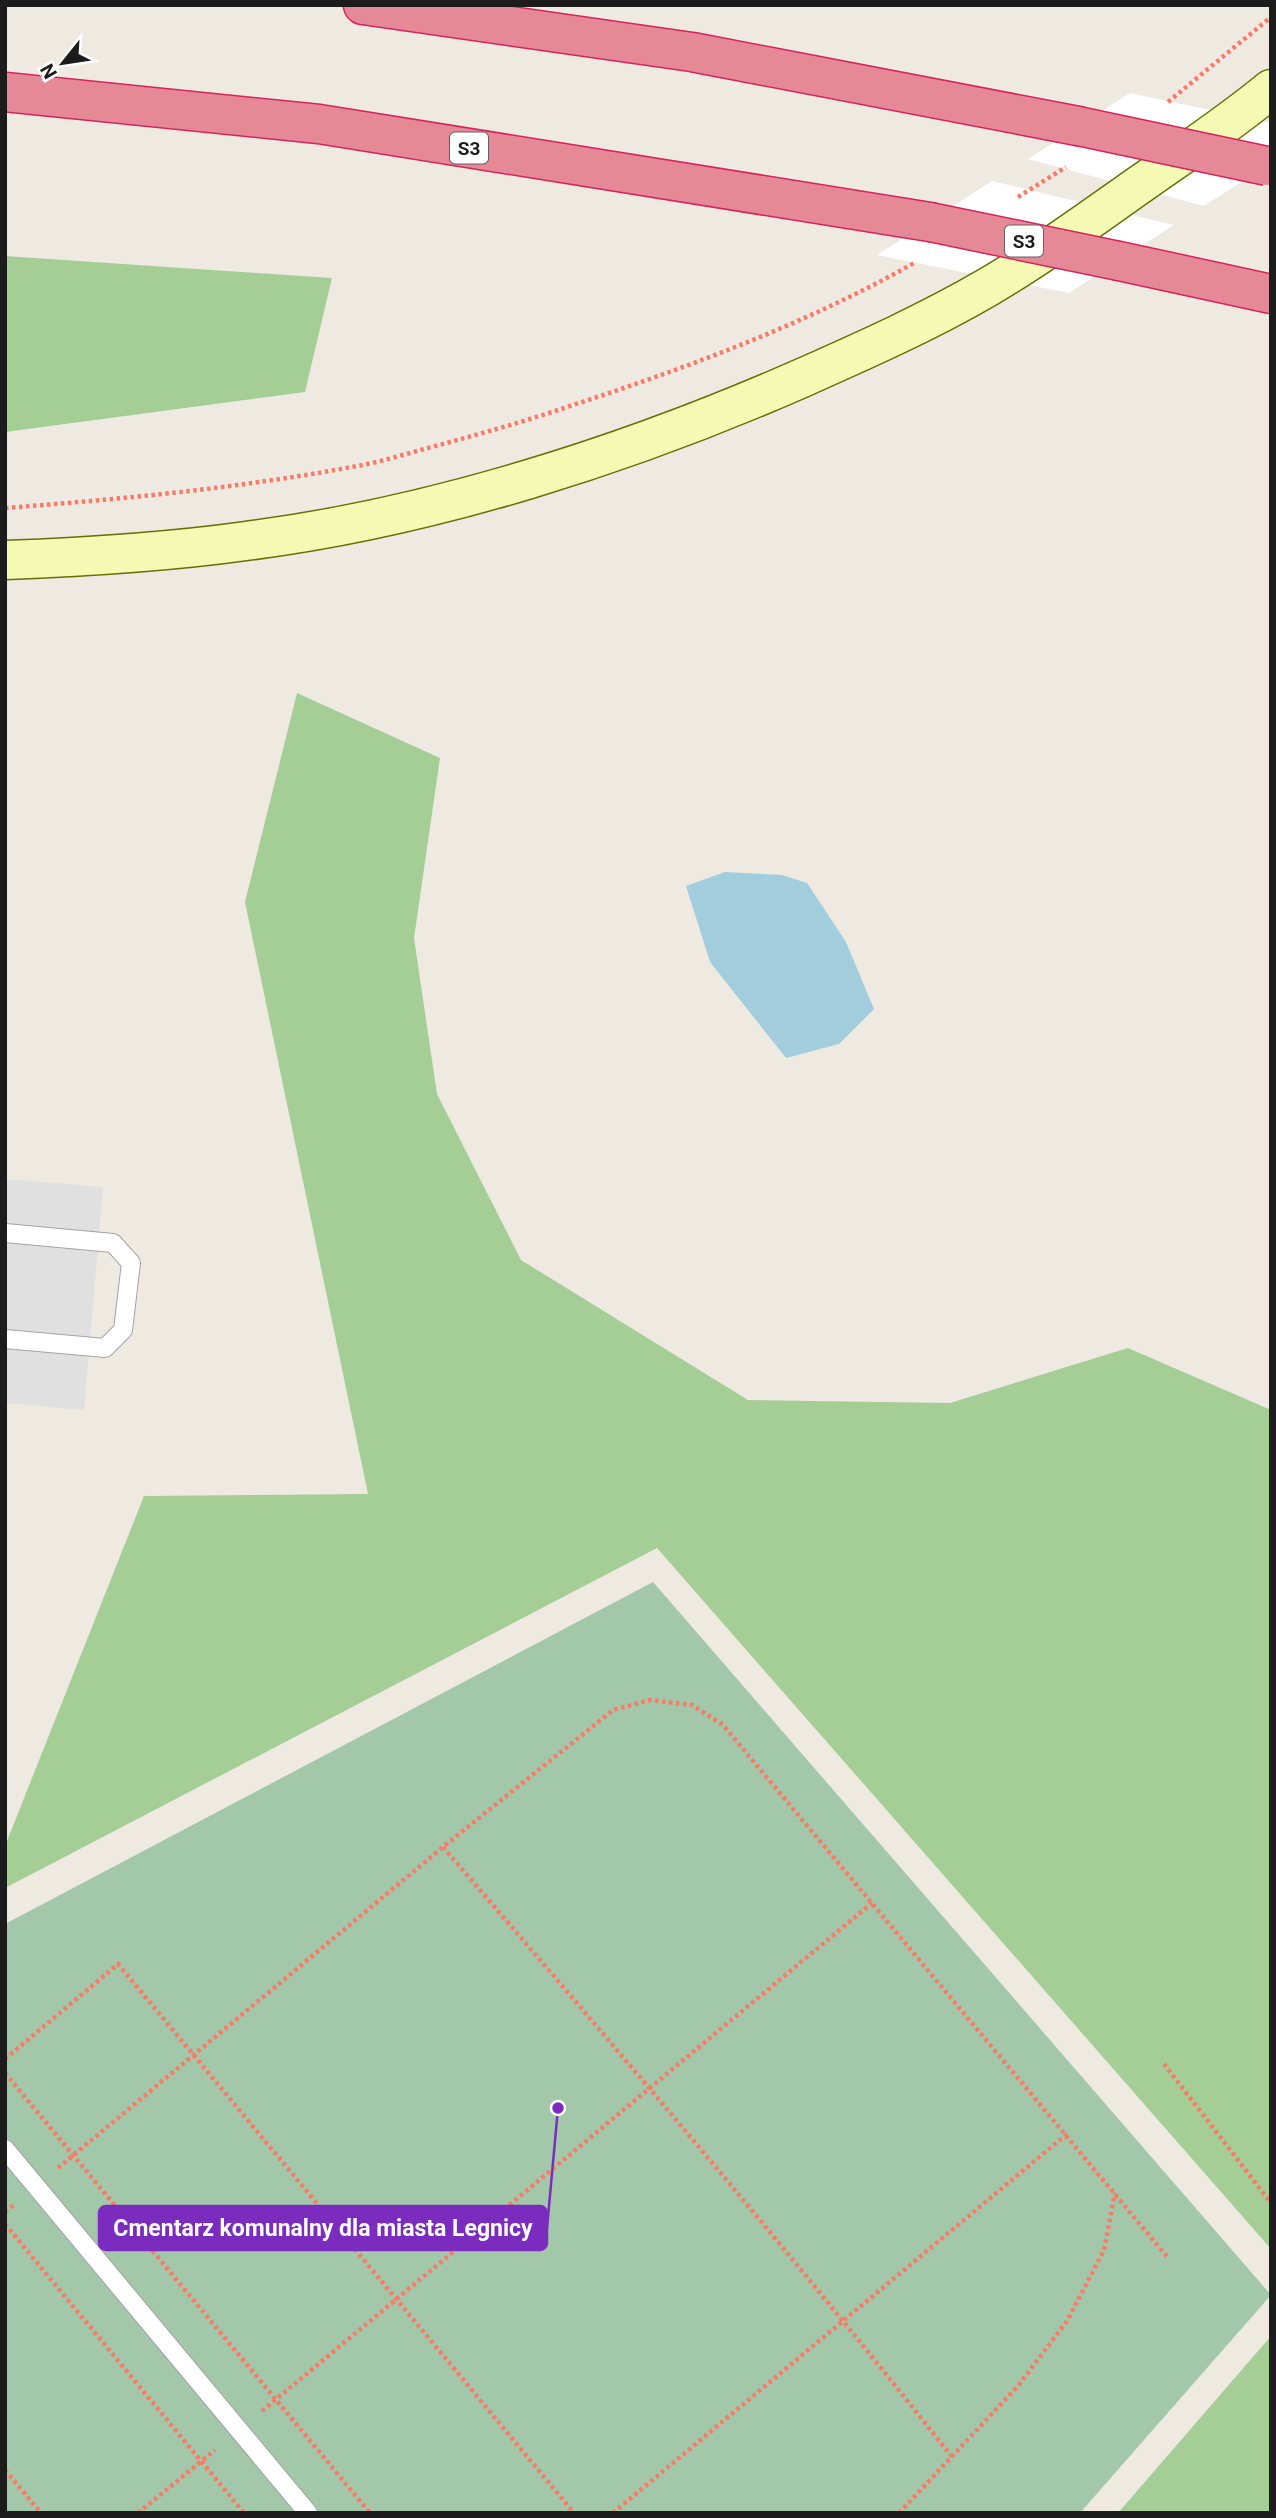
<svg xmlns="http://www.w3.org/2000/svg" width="1276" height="2518" font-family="Roboto,sans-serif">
  <rect width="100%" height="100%" fill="#eeeae2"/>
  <g fill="#a5cd96">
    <polygon points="5,256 332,278 305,392 5,432"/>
    <polygon points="297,693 440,758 414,938 437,1094 521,1260 748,1400 950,1403 1128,1348 1271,1410 1271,2249 657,1548 5,1888 5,1846 144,1496 368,1494 245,902"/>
    <polygon points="1271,2336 1271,2513 1118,2513"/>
  </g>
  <polygon fill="#a3c7a9" points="653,1582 1271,2295 1080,2513 5,2513 5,1924"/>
  <polygon fill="#e0e0e0" points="5,1179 103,1187 84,1410 5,1403"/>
  <polygon fill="#a2cddc" points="725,872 782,875 807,883 846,942 874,1009 839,1044 786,1058 710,962 686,886"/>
  <g fill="#fff">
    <polygon points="1130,93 1271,123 1271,163 1204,206 1028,159"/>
    <polygon points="992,181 1174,225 1069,293 877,255"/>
  </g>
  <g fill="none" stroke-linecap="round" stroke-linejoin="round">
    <defs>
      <g id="lane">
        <polyline points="5,1233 113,1243 131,1263 123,1330 105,1348 5,1339"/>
        <polyline points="5,2149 308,2513"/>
      </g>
      <path id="secondary" d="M5,560c81,-3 162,-8 241,-19 188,-24 383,-87 556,-163 63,-28 126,-56 186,-91 53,-31 104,-69 154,-104 44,-31 88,-60 129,-94"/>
      <g id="highway">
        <polyline points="363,5 692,52 1078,126"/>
        <polyline points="5,92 319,124 930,222"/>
        <polyline points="1119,261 1271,294"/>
      </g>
    </defs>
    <use href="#lane" stroke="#a3a3a3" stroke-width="20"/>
    <use href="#secondary" stroke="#637204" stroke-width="41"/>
    <use href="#highway" stroke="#d8235c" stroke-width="41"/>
    <g stroke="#fa7a67" stroke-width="4.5" stroke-dasharray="3.5 3.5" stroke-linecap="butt">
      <polyline points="1168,102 1271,17"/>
      <polyline points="1018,197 1066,167"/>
      <path d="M5,508c118,-9 235,-20 352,-42 24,-4 48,-12 71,-18 48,-13 95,-26 142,-42 119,-39 236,-82 346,-144"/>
      <path d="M443,1847c173,201 345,402 509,610"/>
      <polyline points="5,2059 118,1964 574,2513"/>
      <polyline points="1164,2064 1271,2203"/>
      <polyline points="5,2073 370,2513"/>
      <polyline points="58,2168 443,1847 613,1710 650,1700 692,1705 723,1725 1169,2259"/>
      <polyline points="5,2212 14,2205"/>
      <polyline points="5,2224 244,2513"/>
      <polyline points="262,2411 872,1903"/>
      <polyline points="5,2470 41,2513"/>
      <polyline points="138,2513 215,2450"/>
      <polyline points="613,2513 1067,2134"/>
      <polyline points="899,2513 1018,2386 1067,2321 1104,2250 1115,2193"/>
    </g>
    <use href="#lane" stroke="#fff" stroke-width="18"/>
    <use href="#secondary" stroke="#f4f9b4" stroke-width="38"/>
    <use href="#highway" stroke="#e68997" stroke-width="38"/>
    <defs>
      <g id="highway-bridge">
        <polyline points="1078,126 1267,166"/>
        <polyline points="930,222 1119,261"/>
      </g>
    </defs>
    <use href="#highway-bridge" stroke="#d8235c" stroke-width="41" stroke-linecap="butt"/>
    <use href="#highway-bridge" stroke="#e68997" stroke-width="38"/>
  </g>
  <g text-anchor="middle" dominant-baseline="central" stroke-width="6" stroke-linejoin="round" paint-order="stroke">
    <g fill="#fff" stroke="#606060" stroke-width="2">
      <rect x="450" y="132.5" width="38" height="31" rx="5"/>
      <rect x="1005" y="225.5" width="38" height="31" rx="5"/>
    </g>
    <g font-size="19" font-weight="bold" fill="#1c1c1c">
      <text x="469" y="148">S3</text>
      <text x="1024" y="241">S3</text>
    </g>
  </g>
  <path fill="none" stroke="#7b2cbf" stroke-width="2.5" d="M558 2108L547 2228"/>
  <circle fill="#7b2cbf" stroke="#fff" stroke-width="2.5" cx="558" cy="2108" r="7"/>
  <rect fill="#7b2cbf" stroke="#7b2cbf" stroke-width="2.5" x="99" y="2206" width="448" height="44" rx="7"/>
  <g font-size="23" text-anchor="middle" font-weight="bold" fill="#fff">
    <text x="323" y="2236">Cmentarz komunalny dla miasta Legnicy</text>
  </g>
  <rect width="1276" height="2518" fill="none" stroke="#1c1c1c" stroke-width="14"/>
  <g transform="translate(63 63) rotate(240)" stroke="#ffffff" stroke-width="5" paint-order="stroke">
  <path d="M0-5L12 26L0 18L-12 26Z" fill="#1c1c1c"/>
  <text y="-10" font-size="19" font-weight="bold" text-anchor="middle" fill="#1c1c1c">N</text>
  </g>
</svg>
